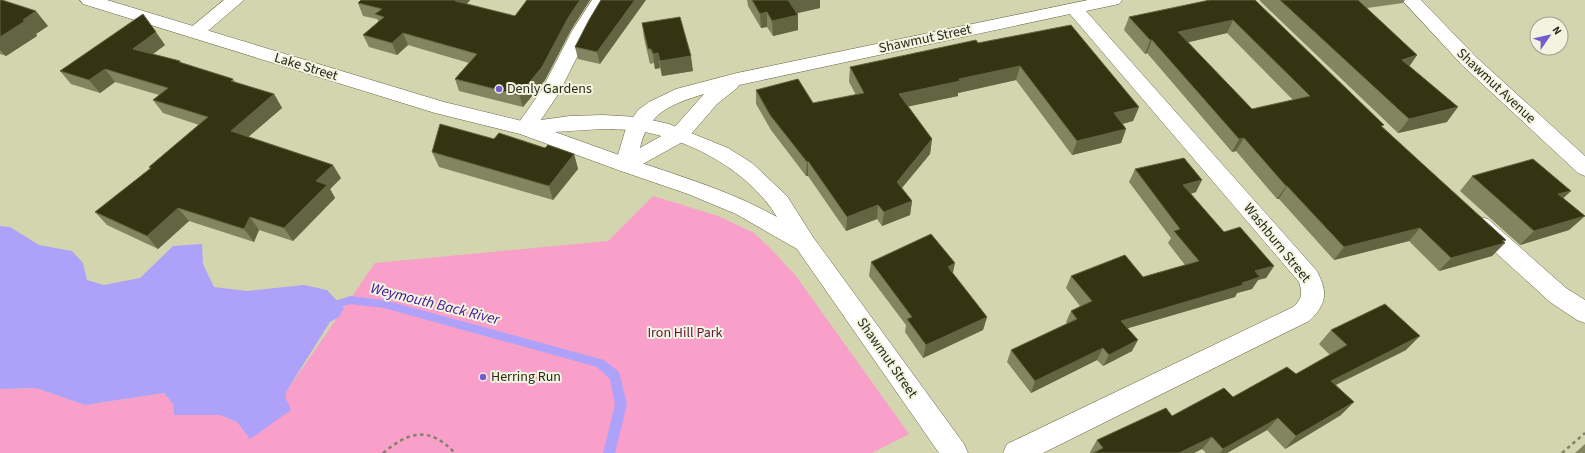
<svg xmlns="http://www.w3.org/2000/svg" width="1585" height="453" font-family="'Source Sans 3',sans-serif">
  <rect width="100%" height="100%" fill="#d2d5ae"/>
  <polygon fill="#f89fca" points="653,196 718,216 754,233 773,251 796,276 909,434 872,453 0,453 0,389 36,388 85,405 164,393 173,404 174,415 220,415 237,422 286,399 286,392 375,263 608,241"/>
  <polygon fill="#aea1f9" points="0,226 10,227 39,245 72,251 83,263 87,280 104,285 140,278 173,246 202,244 203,264 214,287 247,291 304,285 327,290 344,308 339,317 330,322 286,392 286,399 291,410 250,439 237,422 220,415 174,415 173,404 164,393 85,405 36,388 0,389"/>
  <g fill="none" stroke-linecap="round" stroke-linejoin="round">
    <polygon fill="#aea1f9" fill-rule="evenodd" points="350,296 384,300 604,360 619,372 627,404 615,453 603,453 615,404 610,379 597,367 384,308 350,304 327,312 323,311 322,308 323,305"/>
    <defs>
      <g id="minor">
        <polygon points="224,0 244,0 202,36 196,38 190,36 187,32 190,28"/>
        <polygon points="592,0 610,0 590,31 559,93 532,133 525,135 518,133 515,128 541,91 572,31"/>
        <path d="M1088,0h34l-3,4 -33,7 231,260c11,22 10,33 -8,50l-266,132h-40l4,-9 286,-137c9,-8 10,-13 6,-25l-229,-268 -331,71 -2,3 -20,16 -31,36 -54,30 -7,2 -7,-2 -3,-5 11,-37 12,-18 11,-8 27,-13 61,-16zM704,94l-32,36 -32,18c8,-36 32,-44 64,-54z"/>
        <polygon points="1402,0 1421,0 1476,57 1585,156 1585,176 1578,173 1462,65"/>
        <polygon points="1480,217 1488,219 1566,288 1585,300 1585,323 1577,320 1550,302 1472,231 1469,225 1472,219"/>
      </g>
      <path id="tertiary" d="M80,0h27l337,102 82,20 44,-6 33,-1 35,2 31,7 59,24 24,15 35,33 26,41 151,207 4,9h-29l-142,-204 -61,-35 -48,-20 -70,-24 -98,-36 -85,-21 -352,-109zM603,129c12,1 25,0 37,2 51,9 109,40 137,86 -46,-26 -95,-40 -144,-57 -26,-9 -52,-19 -78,-28z"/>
    </defs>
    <use href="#minor" stroke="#646542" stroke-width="1"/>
    <use href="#tertiary" stroke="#646542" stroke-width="1"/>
    <g stroke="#808267" stroke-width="2.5" stroke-dasharray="3.5 3.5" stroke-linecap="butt">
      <path d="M383,453c27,-22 46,-27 72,0"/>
      <polyline points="1562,453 1585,433"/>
    </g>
    <use href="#minor" fill="#fff" fill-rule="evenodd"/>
    <use href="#tertiary" fill="#fff" fill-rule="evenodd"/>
  </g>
  <g fill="#838460" fill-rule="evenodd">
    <polygon points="0,0 48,26 36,34 37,36 6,56 0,54"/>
    <polygon points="470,0 467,4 515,16 527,0 590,0 571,30 545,80 523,107 459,91 455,79 469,63 408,45 397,55 369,47 363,35 379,22 377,19 363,16 358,3"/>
    <polygon points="601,0 600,64 578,59 575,47"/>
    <polygon points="747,0 820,0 820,8 797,13 798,15 798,30 773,36 767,27 761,28 748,6"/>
    <path d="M1210,0l173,127 121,116 -12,13 -53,15 -30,-30 -75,19 -55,-61h-2l-41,-48 -4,1 -85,-99 -2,1 -21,-24 5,-13zM1227,33l66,67 -41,9 -64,-67z"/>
    <polygon points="1260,0 1405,0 1403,3 1367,8 1417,55 1409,66 1447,122 1398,133 1260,1"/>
    <polygon points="642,23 693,71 662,76 660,68 655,69 654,63 650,64 644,38"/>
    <polygon points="978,43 1139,107 1133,121 1123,124 1126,129 1121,143 1072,155 1016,80 958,93 958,96 908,106 932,139 930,154 902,188 912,201 910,215 882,226 877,219 846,231 808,176 806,176 771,130 756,104 756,90 813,103 856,95 849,82 850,67"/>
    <polygon points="165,45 153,54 180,61 182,63 233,79 235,82 274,94 282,108 248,137 341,178 330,189 335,198 293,241 259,230 254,242 189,221 158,249 107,225 95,212 150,169 149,167 199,125 163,113 153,100 159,95 115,82 100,93 71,84 60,71"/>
    <polygon points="494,139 574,154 578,169 553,200 439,167 432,152"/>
    <polygon points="1135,169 1196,192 1191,194 1224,232 1274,266 1266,278 1258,280 1252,289 1237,293 1235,297 1128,328 1132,351 1103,366 1097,360 1031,393 1007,362 1011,350 1067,324 1066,322 1071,311 1080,306 1066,288 1071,276 1143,277 1185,265 1168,243 1171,238 1129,182"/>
    <polygon points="1472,176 1563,198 1585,216 1569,230 1520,245 1460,191"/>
    <polygon points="871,262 953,273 987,317 983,330 923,358 905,332 906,325 869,276"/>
    <polygon points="1331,330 1406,350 1336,385 1341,415 1285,449 1267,430 1227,453 1206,453 1202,449 1194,453 1090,453 1090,452 1097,440 1233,397 1296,374 1330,355 1319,344"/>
    <polygon points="1585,444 1585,453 1575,453"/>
  </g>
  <g fill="#636442">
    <polygon points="456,0 470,0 459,13 455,1"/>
    <polygon points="580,0 590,0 571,30 545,80 523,107 519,95"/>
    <polygon points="635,0 646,0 600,64 597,52"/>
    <polygon points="789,0 820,0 820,8 789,15"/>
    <polygon points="36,11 48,26 36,34 37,36 6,56 0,50 0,37 23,20"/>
    <polygon points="767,12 767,27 761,28 760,14"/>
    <polygon points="798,15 798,30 773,36 772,21"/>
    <polygon points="1233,20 1227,33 1173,46 1178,32"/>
    <polygon points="156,32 165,45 142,62 133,49"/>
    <polygon points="403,33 408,45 397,55 392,43"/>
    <polygon points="1150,40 1152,40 1147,53 1145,54"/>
    <polygon points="658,53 660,68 655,69 653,54"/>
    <polygon points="1417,55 1407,70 1402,60"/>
    <polygon points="691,56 693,71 662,76 660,61"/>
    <polygon points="1020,66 1016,80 958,93 958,96 897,109 899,94 959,79"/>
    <polygon points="105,69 115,82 100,93 89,80"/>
    <polygon points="274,94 282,108 240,144 231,131"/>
    <polygon points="1139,107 1133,121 1108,127 1114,113"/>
    <polygon points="1458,107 1447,122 1398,133 1409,119"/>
    <polygon points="1126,129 1121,143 1072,155 1077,141"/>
    <polygon points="1244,138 1236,151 1232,152 1239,139"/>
    <polygon points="932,139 930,154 895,196 897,182"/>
    <polygon points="574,154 578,169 553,200 549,186"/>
    <polygon points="808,161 808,176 806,176 807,162"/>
    <polygon points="333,165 341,178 330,189 335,198 293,241 284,228 316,181"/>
    <polygon points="1202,180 1196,192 1176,197 1183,185"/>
    <polygon points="1286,186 1287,186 1279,199 1277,199"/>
    <polygon points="1571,191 1556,205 1558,194"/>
    <polygon points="912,201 910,215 882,226 884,212"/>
    <polygon points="878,205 877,219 846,231 847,217"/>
    <polygon points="178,208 189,221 158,249 147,236"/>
    <polygon points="1585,216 1569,230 1520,245 1534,231"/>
    <polygon points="250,217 259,230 254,242 244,229"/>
    <polygon points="1420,228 1409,241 1334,260 1344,247"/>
    <polygon points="1506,240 1502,244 1505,243 1492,256 1439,271 1451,258"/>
    <polygon points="955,263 952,277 948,267"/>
    <polygon points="1274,266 1266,278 1258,280 1252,289 1237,293 1235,297 1115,332 1121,321 1242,283 1255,271"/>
    <polygon points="987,317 983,330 923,358 926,345"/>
    <polygon points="1420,336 1406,350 1319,393 1331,381"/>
    <polygon points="1138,340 1132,351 1103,366 1109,355"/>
    <polygon points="1103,348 1097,360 1031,393 1035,381"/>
    <polygon points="1354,402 1341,415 1285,449 1296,436"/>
    <polygon points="1278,418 1267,430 1227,453 1220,453 1223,449"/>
    <polygon points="1212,437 1202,449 1194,453 1179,453"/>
  </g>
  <g fill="#343413" stroke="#636442" fill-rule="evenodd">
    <polygon points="0,0 2,0 36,11 23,20 25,21 0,37"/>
    <polygon points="361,0 456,0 455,1 515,16 527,0 580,0 568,18 542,67 519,95 455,79 477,54 403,33 392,43 363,35 384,17 375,14 382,9 358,3"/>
    <polygon points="601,0 635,0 597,52 575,47 589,20"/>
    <polygon points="752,0 788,0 798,15 772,21 767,12 760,14"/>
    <path d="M1210,0h45l129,125 -3,1 125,114 -4,1 3,2 -54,15 -31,-30 -76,19 -57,-61h-1l-42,-48 -5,1 -87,-99h-2l-21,-23zM1233,20l77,76 -58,13 -74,-77z"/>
    <polygon points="1280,0 1358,0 1417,55 1402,60 1458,107 1409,119"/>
    <polygon points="143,14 156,32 133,49 180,61 179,62 233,79 231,81 274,94 231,131 333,165 316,181 327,185 284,228 250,217 244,229 178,208 147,236 95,212 151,168 149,167 208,117 153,100 168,88 105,69 89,80 60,71"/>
    <polygon points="680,17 691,56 660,61 658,53 653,54 651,49 648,49 642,23"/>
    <polygon points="1071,25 1139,107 1114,113 1126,129 1077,141 1020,66 959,79 960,81 899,94 932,139 897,182 912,201 884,212 878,205 847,217 808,161 807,162 770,115 756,90 798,79 813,103 864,93 850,67 976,40 978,43"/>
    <polygon points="440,124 494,139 499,133 545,148 548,145 574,154 549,186 432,152"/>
    <polygon points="1184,158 1202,180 1183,185 1224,232 1240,227 1274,266 1255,271 1260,277 1242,283 1243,285 1121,321 1138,340 1109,355 1103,348 1035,381 1011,350 1077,319 1071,311 1092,301 1071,276 1125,255 1143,277 1199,261 1174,231 1180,229 1135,169"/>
    <polygon points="1533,159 1571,191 1558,194 1585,216 1534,231 1472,176"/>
    <polygon points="931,234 955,263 948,267 987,317 926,345 907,319 912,317 871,262"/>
    <polygon points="1385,304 1420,336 1331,381 1354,402 1296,436 1278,418 1223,449 1212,437 1179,453 1093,453 1103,448 1097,440 1166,408 1172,416 1224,388 1233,397 1287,367 1296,374 1347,345 1331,330"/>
  </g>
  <g fill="#765ad4" stroke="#f2f4e0" stroke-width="1.5">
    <circle cx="499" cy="89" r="4"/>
    <circle cx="483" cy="377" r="4"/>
  </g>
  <g text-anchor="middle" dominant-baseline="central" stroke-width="4" stroke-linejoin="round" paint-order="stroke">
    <g font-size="14" fill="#292a1b" stroke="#f2f4e0">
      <text transform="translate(925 39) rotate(-12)">Shawmut Street</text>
      <text transform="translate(306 67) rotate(17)">Lake Street</text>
      <text transform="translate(1496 86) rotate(43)">Shawmut Avenue</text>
      <text transform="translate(1277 243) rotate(51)">Washburn Street</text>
      <text transform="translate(887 358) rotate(55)">Shawmut Street</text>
    </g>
    <g font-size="14" fill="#292a1b" stroke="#f2f4e0" text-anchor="start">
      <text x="507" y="89">Denly Gardens</text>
      <text x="491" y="377">Herring Run</text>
    </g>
    <g font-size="14" fill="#5d153e" stroke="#f2f4e0">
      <text x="685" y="333">Iron Hill Park</text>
    </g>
    <g font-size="15" font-style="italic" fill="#431395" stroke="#f2f4e0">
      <text transform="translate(435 304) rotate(14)">Weymouth Back River</text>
    </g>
  </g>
  <g transform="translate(1549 36) rotate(56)"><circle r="19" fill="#f2f4e0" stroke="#a2a391"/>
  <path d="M0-3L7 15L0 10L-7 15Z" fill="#765ad4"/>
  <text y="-6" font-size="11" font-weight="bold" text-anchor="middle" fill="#292a1b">N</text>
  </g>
</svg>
